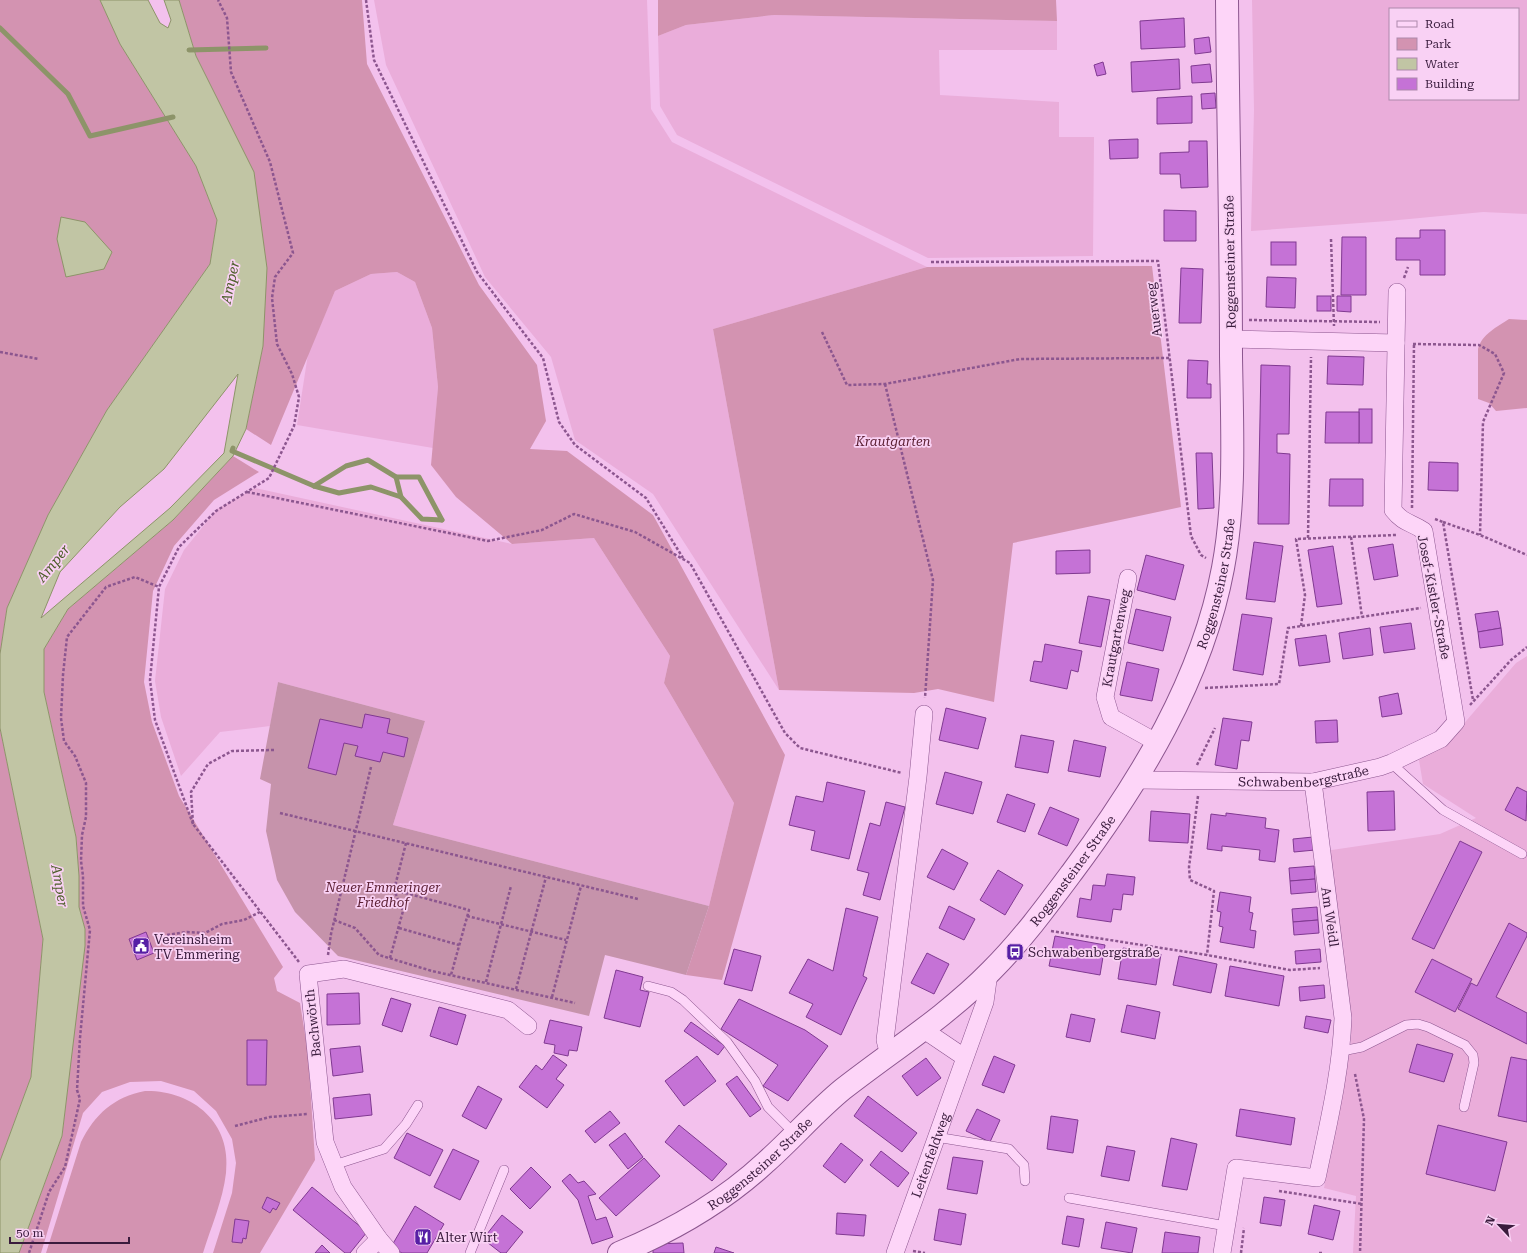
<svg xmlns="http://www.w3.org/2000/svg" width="1527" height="1253" font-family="'Roboto Serif',serif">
  <rect width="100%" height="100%" fill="#f3c1ed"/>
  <g fill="#eaadda" fill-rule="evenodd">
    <polygon points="374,0 647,0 651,109 672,142 927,267 713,329 779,690 653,494 575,440 551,357 485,277 386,65"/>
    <path d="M1252,0h275v214l-44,-2 -95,9 -137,10 3,-121zM1390,9h128v90h-128z"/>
    <polygon points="774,15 1057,21 1057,50 939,50 940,95 1059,102 1059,137 1094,137 1093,256 928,258 677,135 660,106 658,36 686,25"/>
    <polygon points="397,272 415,282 432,328 438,387 433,448 297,425 308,354 335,291 371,274"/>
    <polygon points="255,488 512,544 594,538 670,656 664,683 734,803 709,906 393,825 425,721 278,682 270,726 220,732 181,776 161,717 155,681 165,589 184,550 217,509"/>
    <polygon points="1527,656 1527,1253 1353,1253 1356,1196 1324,1188 1351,1042 1325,851 1440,834 1476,818 1423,784 1419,760 1448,742 1516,663"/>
  </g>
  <g fill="#d393b1">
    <polygon points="0,0 100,0 120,44 196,166 217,220 210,264 107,410 48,515 7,608 0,654"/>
    <polygon points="179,0 362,0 367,64 479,285 537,365 546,421 530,449 567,451 653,515 785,755 722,980 686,975 709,906 734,803 664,683 670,656 594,538 512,544 456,497 431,465 438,387 432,328 415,282 397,272 371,274 335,291 271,445 246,429 263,346 227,119 196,56"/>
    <polygon points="658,0 1056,0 1057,21 774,15 686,25 658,36"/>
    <polygon points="1152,266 1181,507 1013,543 994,702 938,689 914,693 779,690 713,329 927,267"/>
    <path d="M1509,319l18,1v88l-31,3 -7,-8 -11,-4v-50c4,-15 19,-22 31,-30z"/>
    <polygon points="233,456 259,472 214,500 174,546 153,591 144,682 152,722 179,796 283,967 274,978 277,991 300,1003 308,1053 315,1160 260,1253 213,1253 232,1193 236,1163 232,1139 216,1111 194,1091 161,1081 130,1082 102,1092 83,1113 41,1253 19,1253 62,1136 85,929 79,907 79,876 76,837 44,692 44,649 68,609 173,520"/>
    <polygon points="0,728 43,939 31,1077 0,1161"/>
    <path d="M145,1091c47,-1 87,31 81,82 -3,27 -15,54 -23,80h-157l35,-111c14,-28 33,-45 64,-51z"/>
  </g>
  <polygon fill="#c693ab" points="278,682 425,721 393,825 709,906 686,975 605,955 589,1016 338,956 295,912 277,880 266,831 271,784 260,779"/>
  <g fill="#c1c5a4" stroke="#8d9469" fill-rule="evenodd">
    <path d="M100,0h48l12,23 8,5 3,-8 -7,-20h15l17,56 58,116 13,96 -4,78 -17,83 -13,27 -60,64 -105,89 -24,40v43l32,145 3,39v31l6,22v17l-23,190 -43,117h-19v-92l31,-84 12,-138 -43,-211v-74l7,-46 41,-93 59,-105 103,-146 7,-44 -21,-54 -76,-122zM238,374l-14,79 -54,55 -129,110 19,-46 60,-65 44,-38z"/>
    <polygon points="61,217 85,222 112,252 104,269 66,277 57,239"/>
  </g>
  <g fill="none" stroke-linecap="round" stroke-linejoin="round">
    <g stroke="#8d9469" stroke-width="5">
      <polyline points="0,28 68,94 90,136 173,117"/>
      <polyline points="189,50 266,48"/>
      <polyline points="233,448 232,451 314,486 339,493 371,487 401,497 422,519 442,520"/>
      <polyline points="396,477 401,497"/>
      <polyline points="314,486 346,466 368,460 396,477 419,477 442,520"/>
    </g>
  </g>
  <g fill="#c572d6" stroke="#803991">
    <polygon points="1184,18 1185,47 1141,49 1140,21"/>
    <polygon points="1209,37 1211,52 1195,54 1194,39"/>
    <polygon points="1179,59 1180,89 1132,92 1131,62"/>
    <polygon points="1103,62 1106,74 1097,76 1094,65"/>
    <polygon points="1210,64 1212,82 1192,83 1191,66"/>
    <polygon points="1215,93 1216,108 1202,109 1201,94"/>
    <polygon points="1192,96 1192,123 1157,124 1157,98"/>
    <polygon points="1138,139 1138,158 1110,159 1109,140"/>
    <polygon points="1189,141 1207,141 1208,187 1181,188 1180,174 1160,174 1160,153 1189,152"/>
    <polygon points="1164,210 1196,211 1196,241 1164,241"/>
    <polygon points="1420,230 1445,230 1445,275 1420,275 1420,260 1396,260 1396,238 1420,238"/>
    <polygon points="1342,237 1366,237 1366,295 1341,295"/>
    <rect x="1271" y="242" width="25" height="23"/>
    <polygon points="1181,268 1203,269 1201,323 1179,323"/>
    <polygon points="1267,277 1296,278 1295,308 1266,307"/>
    <rect x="1317" y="296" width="14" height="15"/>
    <polygon points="1337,296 1351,296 1351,312 1337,311"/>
    <polygon points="1328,356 1364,357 1363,385 1327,384"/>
    <polygon points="1188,360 1208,361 1207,384 1211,384 1211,398 1187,398"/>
    <polygon points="1261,365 1290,366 1289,434 1277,434 1277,453 1290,454 1289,524 1258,524"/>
    <rect x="1359" y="409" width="13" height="34"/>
    <polygon points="1326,412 1359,412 1359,443 1325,443"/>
    <polygon points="1196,453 1212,453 1214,508 1198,509"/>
    <polygon points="1429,462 1458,463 1458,491 1428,490"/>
    <polygon points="1330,479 1363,479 1363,506 1329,506"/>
    <polygon points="1254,542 1283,546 1275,602 1246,599"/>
    <polygon points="1393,544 1398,576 1374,580 1368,548"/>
    <polygon points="1333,546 1342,604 1317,607 1308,550"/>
    <polygon points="1090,550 1090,573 1056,574 1056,551"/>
    <polygon points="1146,555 1184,565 1175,600 1137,590"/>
    <polygon points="1088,596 1110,600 1101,647 1079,643"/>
    <polygon points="1136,609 1171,617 1163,651 1128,643"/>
    <polygon points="1498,611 1501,628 1478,632 1475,614"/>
    <polygon points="1242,614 1272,618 1263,675 1233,670"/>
    <polygon points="1411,623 1415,649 1384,653 1380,627"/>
    <polygon points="1370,628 1373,655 1343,659 1339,633"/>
    <polygon points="1501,628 1503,645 1480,648 1478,632"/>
    <polygon points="1326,635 1330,662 1299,666 1295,639"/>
    <polygon points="1045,644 1082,651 1078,672 1071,670 1067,689 1030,681 1034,661 1042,662"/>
    <polygon points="1127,662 1159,669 1152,701 1120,695"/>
    <polygon points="1398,693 1402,714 1382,717 1379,697"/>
    <polygon points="946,708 986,718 978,749 939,740"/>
    <polygon points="365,714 390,719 387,733 408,738 404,757 383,752 380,762 355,756 358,746 344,743 336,775 308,768 320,719 362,728"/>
    <polygon points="1223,718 1252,722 1249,741 1241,740 1237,769 1215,765"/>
    <polygon points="1337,720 1338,742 1316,743 1315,721"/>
    <polygon points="1021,735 1054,741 1048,773 1015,767"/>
    <polygon points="1074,740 1106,747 1100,777 1068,771"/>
    <polygon points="945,772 982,782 973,814 936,804"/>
    <polygon points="827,782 865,791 849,859 811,850 815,831 789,825 796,796 823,802"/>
    <polygon points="1517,787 1527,792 1526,821 1505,810"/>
    <polygon points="1394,791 1395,830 1368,831 1367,792"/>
    <polygon points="1007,794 1035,804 1025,832 997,822"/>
    <polygon points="886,802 905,807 880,900 863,895 869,873 857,870 870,823 880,826"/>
    <polygon points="1050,807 1079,819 1067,846 1038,834"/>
    <polygon points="1151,811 1190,814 1188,843 1149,841"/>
    <polygon points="1226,813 1266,818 1265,828 1279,830 1275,862 1259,860 1260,850 1222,846 1222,851 1207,849 1211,814 1226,816"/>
    <polygon points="1313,837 1315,850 1294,852 1293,839"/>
    <polygon points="1460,841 1482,852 1434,949 1412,939"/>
    <polygon points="942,849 968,863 954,890 927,877"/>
    <polygon points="1314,866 1315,879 1290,881 1289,868"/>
    <polygon points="998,870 1023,885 1005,915 980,900"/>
    <polygon points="1107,874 1135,877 1133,895 1123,894 1121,910 1113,909 1111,922 1077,917 1080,898 1091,900 1093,885 1105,886"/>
    <polygon points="1315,879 1316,892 1291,894 1290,881"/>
    <polygon points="1220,892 1251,897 1249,912 1253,913 1250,930 1256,931 1254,948 1220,942 1223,927 1219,926 1221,912 1217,911"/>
    <polygon points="949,906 975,919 964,940 939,928"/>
    <polygon points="1317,907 1318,920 1293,922 1292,909"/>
    <polygon points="846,908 878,917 863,976 867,978 841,1035 806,1017 813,1004 789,993 808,959 833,971"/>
    <polygon points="1318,920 1319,933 1294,935 1293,922"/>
    <polygon points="1509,923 1527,933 1527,936 1496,997 1527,1013 1527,1044 1458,1009 1471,983 1477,986"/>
    <polygon points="146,932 154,953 137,960 129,939"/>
    <polygon points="1055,936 1105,945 1100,975 1049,966"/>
    <polygon points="1123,948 1161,954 1156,985 1118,979"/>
    <polygon points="734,949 761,956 752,991 724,984"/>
    <polygon points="1320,949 1321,962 1296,964 1295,951"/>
    <polygon points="927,953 949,964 934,994 911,983"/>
    <polygon points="1179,956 1217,964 1211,993 1173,985"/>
    <polygon points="1432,959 1472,979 1455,1012 1415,992"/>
    <polygon points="1230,966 1284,976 1279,1006 1225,996"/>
    <polygon points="616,970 643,977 640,990 649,992 640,1027 604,1018"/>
    <polygon points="1324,985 1325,998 1300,1001 1299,987"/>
    <polygon points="359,993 360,1024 327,1025 327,994"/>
    <polygon points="391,998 411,1004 402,1032 382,1025"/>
    <polygon points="739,999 805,1030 828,1046 788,1101 763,1086 778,1065 721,1029"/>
    <polygon points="1127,1005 1160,1012 1155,1039 1121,1032"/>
    <polygon points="439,1007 466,1015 457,1045 430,1036"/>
    <polygon points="1071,1014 1095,1019 1090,1042 1066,1037"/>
    <polygon points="1306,1016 1331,1020 1328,1033 1304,1028"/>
    <polygon points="550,1020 582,1027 577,1051 569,1050 568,1056 554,1053 555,1045 544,1043"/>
    <polygon points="691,1022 725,1046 718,1055 684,1031"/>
    <polygon points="247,1040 267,1040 266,1085 247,1085"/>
    <polygon points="1417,1044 1453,1054 1444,1082 1409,1072"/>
    <polygon points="360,1046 363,1072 333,1076 330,1049"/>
    <polygon points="553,1055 567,1065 556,1079 564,1085 547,1108 519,1087 536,1065 542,1070"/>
    <polygon points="697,1056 716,1081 684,1106 665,1081"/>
    <polygon points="994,1056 1015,1065 1004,1093 982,1085"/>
    <polygon points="1511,1057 1527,1060 1527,1122 1498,1116"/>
    <polygon points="926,1058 941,1078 917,1096 902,1076"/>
    <polygon points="737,1076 761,1109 750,1117 726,1084"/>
    <polygon points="478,1086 502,1099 486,1129 462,1116"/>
    <polygon points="370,1094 372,1115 335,1119 333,1098"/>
    <polygon points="868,1096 917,1133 902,1152 854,1116"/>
    <polygon points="977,1109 1000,1120 990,1142 966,1131"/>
    <polygon points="1240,1109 1295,1118 1291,1145 1236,1136"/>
    <polygon points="610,1111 620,1123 595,1143 585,1131"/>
    <polygon points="1051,1116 1078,1120 1073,1153 1047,1149"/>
    <polygon points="679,1125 727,1164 712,1181 665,1142"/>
    <polygon points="1438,1125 1507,1142 1495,1191 1426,1174"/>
    <polygon points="407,1133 443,1150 430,1176 394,1158"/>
    <polygon points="625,1133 643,1157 628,1169 609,1145"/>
    <polygon points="1171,1138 1197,1144 1187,1190 1162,1186"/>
    <polygon points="841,1143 863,1160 845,1183 823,1166"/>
    <polygon points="1107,1146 1135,1151 1129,1181 1101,1176"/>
    <polygon points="453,1149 479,1161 460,1200 434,1187"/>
    <polygon points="881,1151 909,1173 898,1187 870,1165"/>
    <polygon points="953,1157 983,1161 977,1194 947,1189"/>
    <polygon points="644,1158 660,1176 616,1216 599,1198"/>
    <polygon points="531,1167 551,1187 530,1209 510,1189"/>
    <polygon points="570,1174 578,1183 584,1181 596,1194 588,1196 596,1220 606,1217 613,1237 592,1244 578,1200 562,1181"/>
    <polygon points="312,1187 367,1232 350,1253 345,1253 293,1210"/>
    <polygon points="267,1197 280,1203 276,1210 273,1208 270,1213 262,1208"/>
    <polygon points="1264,1197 1285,1200 1281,1226 1260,1223"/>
    <polygon points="1314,1205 1340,1211 1333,1240 1308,1234"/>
    <polygon points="415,1206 444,1224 427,1253 402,1253 391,1247"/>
    <polygon points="939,1209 966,1214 961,1245 934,1240"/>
    <polygon points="837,1213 866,1215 864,1236 836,1234"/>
    <polygon points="502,1215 523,1232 506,1253 501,1253 483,1239"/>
    <polygon points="1067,1216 1084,1219 1079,1247 1062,1244"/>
    <polygon points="235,1219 249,1221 246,1239 243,1238 242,1243 232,1242"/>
    <polygon points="1106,1222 1137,1228 1132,1253 1101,1248"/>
    <polygon points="1165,1232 1200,1237 1198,1253 1162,1253"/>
    <polygon points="683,1243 684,1253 653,1253 653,1244"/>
    <polygon points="322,1245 330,1253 315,1253"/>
    <polygon points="716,1247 734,1253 714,1253"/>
  </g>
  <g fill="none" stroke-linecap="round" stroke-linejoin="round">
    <defs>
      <g id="service">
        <polyline points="1391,763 1443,810 1522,854"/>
        <polyline points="648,986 671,992 683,1000 727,1042 755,1081 768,1107 795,1134"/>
        <polyline points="1342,1051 1362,1047 1406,1025 1418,1024 1428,1027 1465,1045 1473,1055 1474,1063 1464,1107"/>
        <polyline points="936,1137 1009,1149 1024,1165 1025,1181"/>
        <polyline points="334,1165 384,1149 406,1124 418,1105"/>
        <polyline points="1069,1198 1226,1226"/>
        <polyline points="470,1253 504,1170"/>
      </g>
      <g id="minor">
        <polyline points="1231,339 1396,343"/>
        <polyline points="1128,578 1105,697 1111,717 1156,742"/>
        <path id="s1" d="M1136,780l177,2 67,-15 11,-4 50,-24 15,-17 -32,-191c-13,-9 -20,-7 -31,-21l4,-218"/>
        <polyline points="924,1030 964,1057"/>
        <polyline points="889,1055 885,1040 918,777 924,714"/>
        <polyline points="365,1253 379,1239"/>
        <polyline points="391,1253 379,1239 343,1187 325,1142 308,974 344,969 508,1010 528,1026"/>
        <path id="s2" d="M895,1253l90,-251 4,-29"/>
        <path d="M1222,1253l14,-85 81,10c11,-53 24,-106 26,-160l-30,-236"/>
      </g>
      <g id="tertiary">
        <path id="s3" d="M619,1253c53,-22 104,-51 147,-91 26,-23 50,-51 77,-73 50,-39 104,-73 148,-118 31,-31 56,-65 82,-100 67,-90 129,-191 150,-303 13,-69 9,-141 8,-212 0,-118 -3,-237 -4,-356"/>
      </g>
    </defs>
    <use href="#service" stroke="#8c568f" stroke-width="10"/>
    <use href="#minor" stroke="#8c568f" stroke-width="18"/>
    <use href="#tertiary" stroke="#8c568f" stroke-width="24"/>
    <g stroke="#8c568f" stroke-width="2.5" stroke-dasharray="3 2" stroke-linecap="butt">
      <polyline points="366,0 374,60 477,272 543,358 559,422 575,445 646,498 683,558"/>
      <polyline points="1331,239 1334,326"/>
      <polyline points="931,262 1158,261 1191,536 1201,555 1206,558"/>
      <polyline points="1404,278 1408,267"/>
      <polyline points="1249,320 1380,322"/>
      <polyline points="822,332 847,385 885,384 1020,359 1170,358"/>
      <polyline points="1413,344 1479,345 1495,354 1504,373 1483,422 1480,535"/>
      <polyline points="0,352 39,359"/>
      <polyline points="885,384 933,580 925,698"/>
      <polyline points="247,492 488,541 542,530 574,514 635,532 690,563 785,733 800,748 902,773"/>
      <polyline points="1412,508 1414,344"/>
      <polyline points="1435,519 1443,522 1473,700"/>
      <polyline points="1443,522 1480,535 1527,555"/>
      <polyline points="1351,537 1362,617"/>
      <polyline points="1308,538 1311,357"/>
      <polyline points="1301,626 1305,595 1296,539 1396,535"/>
      <polyline points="1205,688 1279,684 1288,628 1421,608"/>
      <polyline points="1470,705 1511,660 1527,647"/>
      <polyline points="274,750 232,751 208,764 191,792 193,824 299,962"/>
      <polyline points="1197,765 1215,728"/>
      <polyline points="1198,796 1189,867 1190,880 1214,891 1207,955"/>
      <polyline points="280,813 638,899"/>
      <polyline points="193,824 155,720 150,680 159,587 179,547 216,511 269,478 294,426 299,397 292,374 277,344 272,298 275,277 293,253 270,162 231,72 227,18 218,0"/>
      <polyline points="406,843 394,890 469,910 451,975"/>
      <polyline points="467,916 566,940"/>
      <polyline points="334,920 355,928 379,955 432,971 575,1003"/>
      <polyline points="399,928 459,945"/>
      <polyline points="1051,931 1207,955 1290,970 1320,968"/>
      <polyline points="167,935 187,932 205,933 222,924 244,920 260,912"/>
      <polyline points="328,955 331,934 371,767"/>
      <polyline points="390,958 403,911 394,890"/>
      <polyline points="486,982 511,886"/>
      <polyline points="516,989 546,877"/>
      <polyline points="552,997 581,886"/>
      <polyline points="1355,1074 1364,1119 1360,1253"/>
      <polyline points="235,1126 270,1117 308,1114"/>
      <polyline points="1279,1191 1362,1204"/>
      <polyline points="913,1251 925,1253"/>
      <polyline points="29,1253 49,1192 65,1167 80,1099 77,1090 80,1038 90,930 83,906 83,876 81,861 82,835 86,817 86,783 75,756 64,741 61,718 63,675 67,637 106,587 135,577 159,587"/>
      <polyline points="1241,1253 1244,1228"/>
      <polyline points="1319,1253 1323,1253"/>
    </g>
    <use href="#service" stroke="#fdd5f8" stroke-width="9"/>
    <use href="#minor" stroke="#fdd5f8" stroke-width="17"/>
    <use href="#tertiary" stroke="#fdd5f8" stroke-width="22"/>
  </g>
  <defs>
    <symbol id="civic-square" viewBox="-11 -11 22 22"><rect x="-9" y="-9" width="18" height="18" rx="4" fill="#561fa5" stroke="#f9d1f4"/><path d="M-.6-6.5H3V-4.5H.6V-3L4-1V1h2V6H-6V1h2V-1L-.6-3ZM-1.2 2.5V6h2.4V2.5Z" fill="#fff"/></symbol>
    <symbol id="bus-square" viewBox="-11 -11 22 22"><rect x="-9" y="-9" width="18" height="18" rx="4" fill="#561fa5" stroke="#f9d1f4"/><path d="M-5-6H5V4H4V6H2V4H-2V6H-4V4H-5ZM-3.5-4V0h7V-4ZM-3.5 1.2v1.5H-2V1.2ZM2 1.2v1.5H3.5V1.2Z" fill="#fff"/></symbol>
    <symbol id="restaurant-square" viewBox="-11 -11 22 22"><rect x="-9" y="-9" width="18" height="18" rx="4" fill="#561fa5" stroke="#f9d1f4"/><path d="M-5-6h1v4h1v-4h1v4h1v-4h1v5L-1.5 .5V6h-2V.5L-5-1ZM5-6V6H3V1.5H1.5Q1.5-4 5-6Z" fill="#fff"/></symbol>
  </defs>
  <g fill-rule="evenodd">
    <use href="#civic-square" x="131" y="936" width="20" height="20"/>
    <use href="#bus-square" x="1005" y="942" width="20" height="20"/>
    <use href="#restaurant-square" x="413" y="1227" width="20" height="20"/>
  </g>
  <g text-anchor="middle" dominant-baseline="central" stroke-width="3.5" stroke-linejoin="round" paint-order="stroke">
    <g font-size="13" fill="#3a1c3d" stroke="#f9d1f4">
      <text transform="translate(1230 262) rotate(-91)">Roggensteiner Straße</text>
      <text transform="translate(1154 310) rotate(-97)">Auerweg</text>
      <text stroke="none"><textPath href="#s3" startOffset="923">Roggensteiner Straße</textPath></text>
      <text transform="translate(1434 597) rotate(79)">Josef-Kistler-Straße</text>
      <text transform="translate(1116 638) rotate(-79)">Krautgartenweg</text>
      <text stroke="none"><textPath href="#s1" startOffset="168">Schwabenbergstraße</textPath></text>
      <text stroke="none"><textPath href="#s3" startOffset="599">Roggensteiner Straße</textPath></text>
      <text transform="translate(1330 917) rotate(82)">Am Weidl</text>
      <text transform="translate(313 1023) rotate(-96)">Bachwörth</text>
      <text stroke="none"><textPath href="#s2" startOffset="104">Leitenfeldweg</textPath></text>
      <text stroke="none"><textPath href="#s3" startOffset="168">Roggensteiner Straße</textPath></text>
    </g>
    <g font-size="13" font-style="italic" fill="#5c2034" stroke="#f9d1f4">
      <text x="893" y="441">Krautgarten</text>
      <text x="383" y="887">Neuer Emmeringer<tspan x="383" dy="15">Friedhof</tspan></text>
    </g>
    <g font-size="13" fill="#3a1c3d" stroke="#f9d1f4" text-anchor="start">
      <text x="154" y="939">Vereinsheim<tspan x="154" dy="15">TV Emmering</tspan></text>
      <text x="1028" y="952">Schwabenbergstraße</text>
      <text x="436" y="1237">Alter Wirt</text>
    </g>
    <g font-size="14" font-style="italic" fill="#4c5e29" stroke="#f9d1f4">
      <text transform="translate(230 282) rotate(-78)">Amper</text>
      <text transform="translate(53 563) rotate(-51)">Amper</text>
      <text transform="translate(60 886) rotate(80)">Amper</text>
    </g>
  </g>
  <rect x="1389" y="8" width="130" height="92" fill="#f9d1f4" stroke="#ad89ab"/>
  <rect x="1397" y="21" width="20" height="6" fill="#fdd5f8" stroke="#ad89ab"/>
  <text x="1425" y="28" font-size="12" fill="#3a1c3d">Road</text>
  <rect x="1397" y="38" width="20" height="12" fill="#d393b1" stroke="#ad89ab"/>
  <text x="1425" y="48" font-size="12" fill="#3a1c3d">Park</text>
  <rect x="1397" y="58" width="20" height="12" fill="#c1c5a4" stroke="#ad89ab"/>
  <text x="1425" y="68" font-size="12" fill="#3a1c3d">Water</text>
  <rect x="1397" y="78" width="20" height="12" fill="#c572d6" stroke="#ad89ab"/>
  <text x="1425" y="88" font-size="12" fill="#3a1c3d">Building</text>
  <g transform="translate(1499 1225) rotate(296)" stroke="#f9d1f4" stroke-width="3" paint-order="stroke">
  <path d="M0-3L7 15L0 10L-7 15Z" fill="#3a1c3d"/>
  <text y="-6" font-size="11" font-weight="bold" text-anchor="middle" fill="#3a1c3d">N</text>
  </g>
  <path d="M10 1237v6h119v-6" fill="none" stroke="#3a1c3d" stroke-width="2"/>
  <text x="16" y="1237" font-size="12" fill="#3a1c3d" stroke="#f9d1f4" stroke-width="3" paint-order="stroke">50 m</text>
</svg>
